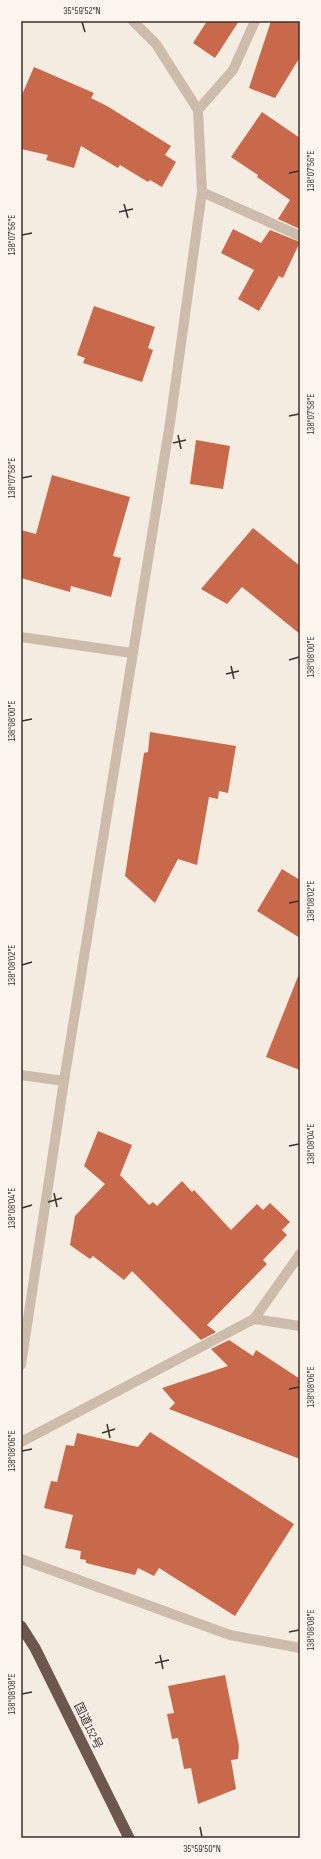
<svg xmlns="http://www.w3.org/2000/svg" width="321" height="1859" font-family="'Sofia Sans Condensed','Noto Sans JP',sans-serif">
  <rect width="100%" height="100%" fill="#f4ebe1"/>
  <g fill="#c8694b">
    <polygon points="207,21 239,21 215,58 193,43"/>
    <polygon points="271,21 300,21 300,57 275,98 249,88"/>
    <polygon points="34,67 94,93 91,98 107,106 171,146 165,155 176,162 162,187 150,180 148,182 120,165 118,168 81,146 74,168 46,160 48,155 21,149 21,97"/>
    <polygon points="262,112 300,138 300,229 278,219 290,200 257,177 258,175 231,157"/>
    <polygon points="233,229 261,243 270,230 300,242 283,278 279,276 259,311 238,299 254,270 221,253"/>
    <polygon points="94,306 155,327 148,348 153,350 142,382 83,363 85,358 77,355"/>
    <polygon points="196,440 230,446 223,489 190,484"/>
    <polygon points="52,475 130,497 113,556 121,558 111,597 71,586 70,592 21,578 21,530 36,534"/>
    <polygon points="253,528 300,566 300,634 242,587 227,604 201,589"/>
    <polygon points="150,732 236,746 228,793 219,791 218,799 209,797 197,865 178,859 155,903 125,876 144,753 148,752"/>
    <polygon points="282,869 300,880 300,938 257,911"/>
    <polygon points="299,974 300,975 300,1070 266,1057"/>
    <polygon points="98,1131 132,1145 120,1175 149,1205 153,1202 157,1206 182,1181 192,1192 194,1190 231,1230 257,1204 263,1210 270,1203 290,1222 282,1230 287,1235 263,1260 267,1264 207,1325 216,1332 201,1340 132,1271 124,1280 93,1256 90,1259 70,1245 75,1216 105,1184 84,1166"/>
    <polygon points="229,1340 253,1356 256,1350 300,1379 300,1459 169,1409 175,1403 162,1388 228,1366 211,1349"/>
    <polygon points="150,1432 294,1524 235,1616 159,1568 154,1576 138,1568 135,1575 86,1563 86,1560 80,1559 81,1551 65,1548 73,1515 44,1508 51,1481 57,1482 66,1445 74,1446 77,1433 138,1447"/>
    <polygon points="225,1675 239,1746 238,1759 231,1760 236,1789 198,1804 191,1768 184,1769 178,1738 172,1739 167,1714 174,1713 168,1686"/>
  </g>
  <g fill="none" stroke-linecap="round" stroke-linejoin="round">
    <g stroke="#cdbbac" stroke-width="10">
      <polyline points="198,110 233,70 255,21"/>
      <polyline points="202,192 300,236"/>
      <polyline points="21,637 132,653"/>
      <polyline points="21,1075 64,1081"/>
      <polyline points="254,1319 300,1326"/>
      <polyline points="21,1442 254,1319 300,1254"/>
      <polyline points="21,1559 230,1635 300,1648"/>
    </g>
    <polyline stroke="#cdbbac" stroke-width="10" points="21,1365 64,1081 170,423 202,192 198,110 156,44 133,21"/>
    <polyline stroke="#6c584f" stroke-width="11" points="21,1626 35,1648 129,1838"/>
  </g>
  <path fill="none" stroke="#3b302b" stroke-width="1.5" d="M82,22l3,10M289,173l10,-2M124,204l4,14M119,212l14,-3M22,235l10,-2M289,416l10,-2M178,435l3,14M173,443l13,-3M22,478l10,-2M289,660l10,-3M231,666l3,13M226,674l13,-3M22,721l10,-2M289,903l10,-2M22,965l10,-3M289,1146l10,-2M54,1193l3,14M48,1202l14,-4M22,1208l10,-3M289,1389l10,-2M107,1424l3,14M102,1433l13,-4M22,1451l10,-2M289,1632l10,-2M160,1655l3,14M155,1663l14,-3M22,1694l10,-2M200,1827l2,10"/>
  <g text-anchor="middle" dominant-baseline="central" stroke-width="3" stroke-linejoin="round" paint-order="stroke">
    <g font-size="12" fill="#3b302b" stroke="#fbf5ee">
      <text transform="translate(88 1726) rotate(64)">国道152号</text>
    </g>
  </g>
  <rect width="321" height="1859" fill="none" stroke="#fbf5ee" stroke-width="44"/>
  <rect x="22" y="22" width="277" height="1815" fill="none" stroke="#3b302b" stroke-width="1.5"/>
  <g font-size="10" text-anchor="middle" fill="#3b302b">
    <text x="82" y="14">35°59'52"N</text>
    <text transform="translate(310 171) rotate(-90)" y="4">138°07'56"E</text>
    <text transform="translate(11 235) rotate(-90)" y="4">138°07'56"E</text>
    <text transform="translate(310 414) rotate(-90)" y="4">138°07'58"E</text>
    <text transform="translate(11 478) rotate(-90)" y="4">138°07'58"E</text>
    <text transform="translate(310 657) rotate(-90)" y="4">138°08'00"E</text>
    <text transform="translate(11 721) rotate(-90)" y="4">138°08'00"E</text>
    <text transform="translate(310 901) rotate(-90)" y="4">138°08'02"E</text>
    <text transform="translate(11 965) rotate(-90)" y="4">138°08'02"E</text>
    <text transform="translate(310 1144) rotate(-90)" y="4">138°08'04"E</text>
    <text transform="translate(11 1208) rotate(-90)" y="4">138°08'04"E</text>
    <text transform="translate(310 1387) rotate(-90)" y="4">138°08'06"E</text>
    <text transform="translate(11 1451) rotate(-90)" y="4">138°08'06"E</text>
    <text transform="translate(310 1630) rotate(-90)" y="4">138°08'08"E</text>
    <text transform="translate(11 1694) rotate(-90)" y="4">138°08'08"E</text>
    <text x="202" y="1852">35°59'50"N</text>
  </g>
</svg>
